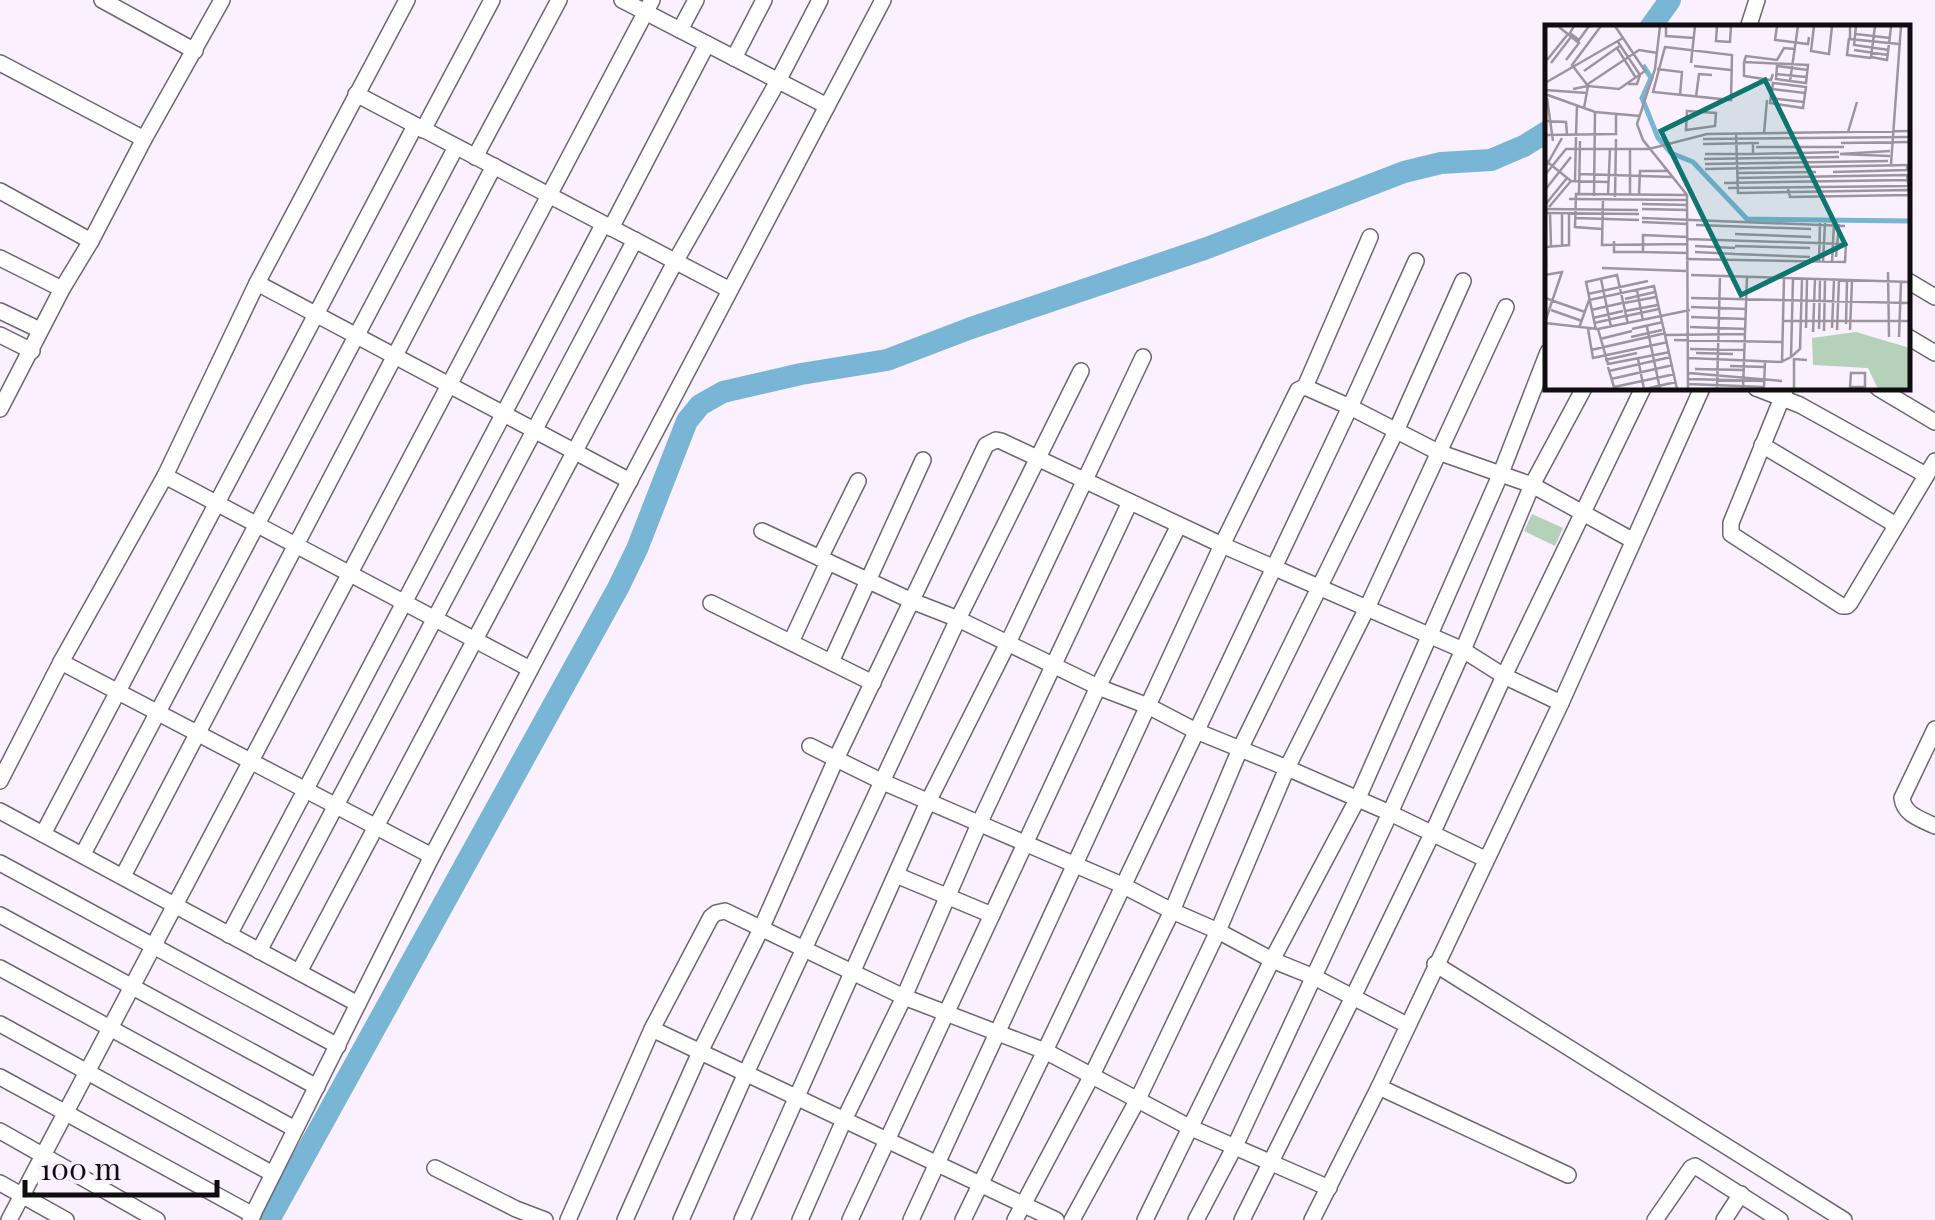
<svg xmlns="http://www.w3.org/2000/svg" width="1935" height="1220" font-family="'Playfair Display',serif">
  <rect width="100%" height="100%" fill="#faf0fe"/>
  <polygon fill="#b5d1b9" points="1532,514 1563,528 1555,546 1524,531"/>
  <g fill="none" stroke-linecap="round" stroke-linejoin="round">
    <g stroke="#79b5d4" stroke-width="22">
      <polyline points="1650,28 1670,0"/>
      <polyline points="269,1220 618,588 637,549 687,421 700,405 723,392 801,374 887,360 971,328 1207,248 1404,172 1441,163 1491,160 1524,146 1548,131"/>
    </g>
    <defs>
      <g id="minor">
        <polyline points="102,0 195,51"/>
        <polyline points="622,0 827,106"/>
        <polyline points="1748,28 1757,0"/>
        <polyline points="680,30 696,0"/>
        <polyline points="734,58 764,0"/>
        <polyline points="0,63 144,139"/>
        <polyline points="356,94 730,290"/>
        <polyline points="423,130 492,0"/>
        <polyline points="475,157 559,0"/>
        <polyline points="0,191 91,241"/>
        <polyline points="611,228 707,44"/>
        <polyline points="0,258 62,289"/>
        <polyline points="1908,281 1935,297"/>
        <polyline points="257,283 630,481"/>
        <polyline points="0,311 40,330"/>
        <polyline points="0,335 32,351"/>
        <polyline points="1908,337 1935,353"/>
        <polyline points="1305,387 1350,407 1438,452 1532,485 1632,540"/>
        <polyline points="1756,388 1800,405 1926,475"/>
        <polyline points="1786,388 1731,523 1731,534 1842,606 1847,606 1850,603 1935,461"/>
        <polyline points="1878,388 1935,422"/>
        <polyline points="0,409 62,289 91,241 144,139 222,0"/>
        <polyline points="1762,445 1896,525"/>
        <polyline points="165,476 530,669"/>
        <polyline points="762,531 912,601 958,619 1098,687 1148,706 1196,731 1287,768 1367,608 1506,307"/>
        <polyline points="820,558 858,481"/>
        <polyline points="711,603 873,683"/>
        <polyline points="791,642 828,562"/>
        <polyline points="61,662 432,856"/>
        <polyline points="831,662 923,460"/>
        <path d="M1935,729l-33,69c2,17 19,21 33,28"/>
        <polyline points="810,746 883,782 1122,885 1172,911 1218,931 1272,960 1314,977 1407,1025"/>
        <polyline points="0,781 61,662 165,476 257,283 407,0"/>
        <polyline points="0,811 358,1004"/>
        <polyline points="43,834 415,126"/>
        <polyline points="83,854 456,147"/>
        <polyline points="0,863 338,1046"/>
        <polyline points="896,875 992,915"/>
        <polyline points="123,876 494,166"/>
        <polyline points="0,915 317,1087"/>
        <polyline points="229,935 603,225"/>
        <polyline points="259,951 635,240"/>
        <polyline points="1435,964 1844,1220"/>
        <polyline points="0,968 295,1129"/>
        <polyline points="299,972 675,262 778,81 820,0"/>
        <polyline points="0,1024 273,1174"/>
        <polyline points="652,1029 1056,1220"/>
        <polyline points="0,1077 253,1215"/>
        <polyline points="1379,1087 1568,1175"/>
        <polyline points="0,1131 157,1220"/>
        <polyline points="435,1168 516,1209 545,1220"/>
        <polyline points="0,1183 66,1220"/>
        <polyline points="9,1220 652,0"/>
        <polyline points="250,1220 432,856 883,0"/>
        <polyline points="568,1220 652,1029 711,917 716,913 725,911 904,997 1045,1051 1189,1127 1329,1188"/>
        <polyline points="625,1220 700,1052 761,929 836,759 986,445 996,440 1001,441 1222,545 1463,650 1504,676 1561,703"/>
        <polyline points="681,1220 746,1073 958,619 1081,371"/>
        <polyline points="742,1220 928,802 1008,643 1143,357"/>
        <polyline points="800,1220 844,1120 904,997 979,824 1130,502"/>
        <polyline points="850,1220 1098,687 1179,525"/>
        <polyline points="911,1220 1222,545 1298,390 1305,387 1370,237"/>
        <polyline points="963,1220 1045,1051 1350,407 1416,261"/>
        <polyline points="1015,1220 1091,1077 1172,911 1240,749 1396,431 1463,281"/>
        <polyline points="1072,1220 1138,1099 1218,931 1287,768 1390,813 1485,859"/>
        <polyline points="1145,1220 1272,960 1358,798 1501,473 1548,352"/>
        <polyline points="1196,1220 1235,1146 1390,813 1463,650 1532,485 1584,388"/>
        <polyline points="1242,1220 1353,997 1432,834 1504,676 1643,388"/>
        <polyline points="1312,1220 1379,1087 1561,703 1702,388"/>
        <polyline points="1655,1220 1691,1168 1695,1166 1780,1220"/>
        <polyline points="1724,1220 1741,1194"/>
      </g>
    </defs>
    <use href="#minor" stroke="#6e6671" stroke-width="18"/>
    <use href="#minor" stroke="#fff" stroke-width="15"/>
  </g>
  <g transform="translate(1545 25)">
    <rect width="365" height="365" fill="#faf0fe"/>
    <path d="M311,307l54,16v41h-32l-10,-21 -55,-3 -1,-27z" fill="#b5d1b9"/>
    <path fill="none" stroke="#79b5d4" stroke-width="5" d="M98,40l8,13 -9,20 16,40 13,15 22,9 54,57 163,2"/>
    <path fill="none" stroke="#9c959f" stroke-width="2.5" d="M29,1l-4,7 9,7 10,-14M115,1l-5,43 -18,55 6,16 44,55 1,194M121,1v10l28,2M172,1l-1,15 14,1 1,-16M232,1l-2,14 33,4 1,-7M269,1l-3,25 18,3 3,-28M305,1v13l49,5M311,1l-2,19 35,5M330,1l-4,31 16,3 4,-33M14,2l20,16 -13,17M311,9l34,4M304,13l-2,17 24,3M73,17l22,33 -3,9h-9M120,22l67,8 -1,45 -78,-8zM72,23l19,30M309,25l34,5M2,35l21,-26M199,37l64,3 -2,18 -16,-2 -14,-2 1,-13 31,4M199,37l2,-6 31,4 7,-12 11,1M199,37v14l27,4 2,-6M6,38l20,-26M146,38l4,-37M149,41l37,4M112,44l25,3 -2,23M39,46l37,-26M231,49l30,3M245,56l8,-55M0,58l78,-45M228,58l33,4 -3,21 -33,-5zM43,59l51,-34 19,3M28,64l15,-3 -16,-21 29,-39M227,64l33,4M0,65l42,3M0,69l50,18 45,4M151,72l3,-23 13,1M2,73l6,43M225,73l34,4M39,83l4,-22 31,3 26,-18 -30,-45M142,86l29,2 -1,13 -29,4zM0,96l21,1 1,13M303,107l9,-30M191,108l2,60 172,-3M219,108l3,-33M0,110l71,-1v-19M31,110l1,-30M158,114l207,-2M296,118l69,-1M158,119l56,-1M208,119v10l86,-2M211,122h88M85,124v46M345,126l-50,3 50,2M160,129h48M159,134l135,-2M0,135l26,21 37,1M160,139l183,-3M346,139l10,-138M0,143l17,-30M160,144l205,-4M288,147l74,-2v-5M192,148l79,-1M35,149l93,3M0,150l21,-26h83l58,-15 203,-3M192,153l170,-3 3,25M30,156l1,-44M179,158l184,-3M183,163l179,-2M243,164l2,8 119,-2M0,165l26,-33M34,168l1,-52M63,169l2,-45M94,170l1,-24h29M49,171l1,-84M70,172l1,-58M24,174l119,1M58,175l-1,45 85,-1M97,179l46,1M0,180l22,-27M4,182l22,-26M0,184l93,1M97,184l46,1M0,188l94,1M5,188l1,33M30,193l64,2M97,193l203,8M0,195l1,48M97,197l46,2M151,200l115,4M57,204l-27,-2 1,-33 111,1M190,209l76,3M69,216v11h29M17,221v-33M150,221l40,2M190,221l75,2M0,222l24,-2v-32M150,227l40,2M141,228l-43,-1v-17l44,2M190,229l75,3M291,232l3,-33M141,234l159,3 1,-18 -159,-5M274,238l1,-40M278,238l2,-40M287,238l2,-40M57,243l84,3M343,247l1,65M0,250l17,-3 -17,50M146,250l219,7M56,254l10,48M364,257l1,58M92,265l6,31M43,269l60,-13M0,273l40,14M146,273l219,5M80,274l30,-7M79,278l32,-6M146,282l55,2M6,285l31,11M46,285l31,-7M80,286l33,-6M81,291l33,-7M146,292l55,2M48,293l30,-7M239,296h126M0,298l53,6 92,-19M49,298l31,-7M301,299l1,-43M102,302l13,62M145,302l56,2M34,303l10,-28 65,-14 23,103M261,303l1,-49M287,303l2,-48M43,304l5,29 75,-16M53,304l10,35 62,-12M87,304l31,-7M274,304l1,-50M51,305l-10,-48 31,-7 11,49M292,305l2,-50M305,305l2,-50M279,306l1,-52M268,307l2,-53M121,310l80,-1M86,312l31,-7M354,312l2,-55M55,314l32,-8M129,315l109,2M145,324l55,1M46,325l75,-17M151,328l37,1M246,332l2,-78M144,333l92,4 10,-5 9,-8 2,-70M93,334l6,30M60,335l32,-7M237,337l2,-84M185,341l35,1M63,342l6,20 61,-13M150,344l48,1M64,346l62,-14M144,348l93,8M66,354l62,-14M144,354l75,2M143,359l76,3 1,-25M320,362h-15l1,-14h14v16M100,364l31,-7M172,364l3,-113M198,364l4,-112M249,364v-30l13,1"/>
    <path fill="#0f766e" fill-opacity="0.15" stroke="#0f766e" stroke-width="5" d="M220,55l80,164 -104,51 -80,-164z"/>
    <rect width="365" height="365" fill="none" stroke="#100d11" stroke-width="5"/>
  </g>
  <path d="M25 1180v15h192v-15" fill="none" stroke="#100d11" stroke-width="5"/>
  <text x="40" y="1180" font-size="30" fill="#100d11" stroke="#faf0fe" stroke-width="8" paint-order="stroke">100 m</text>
</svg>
